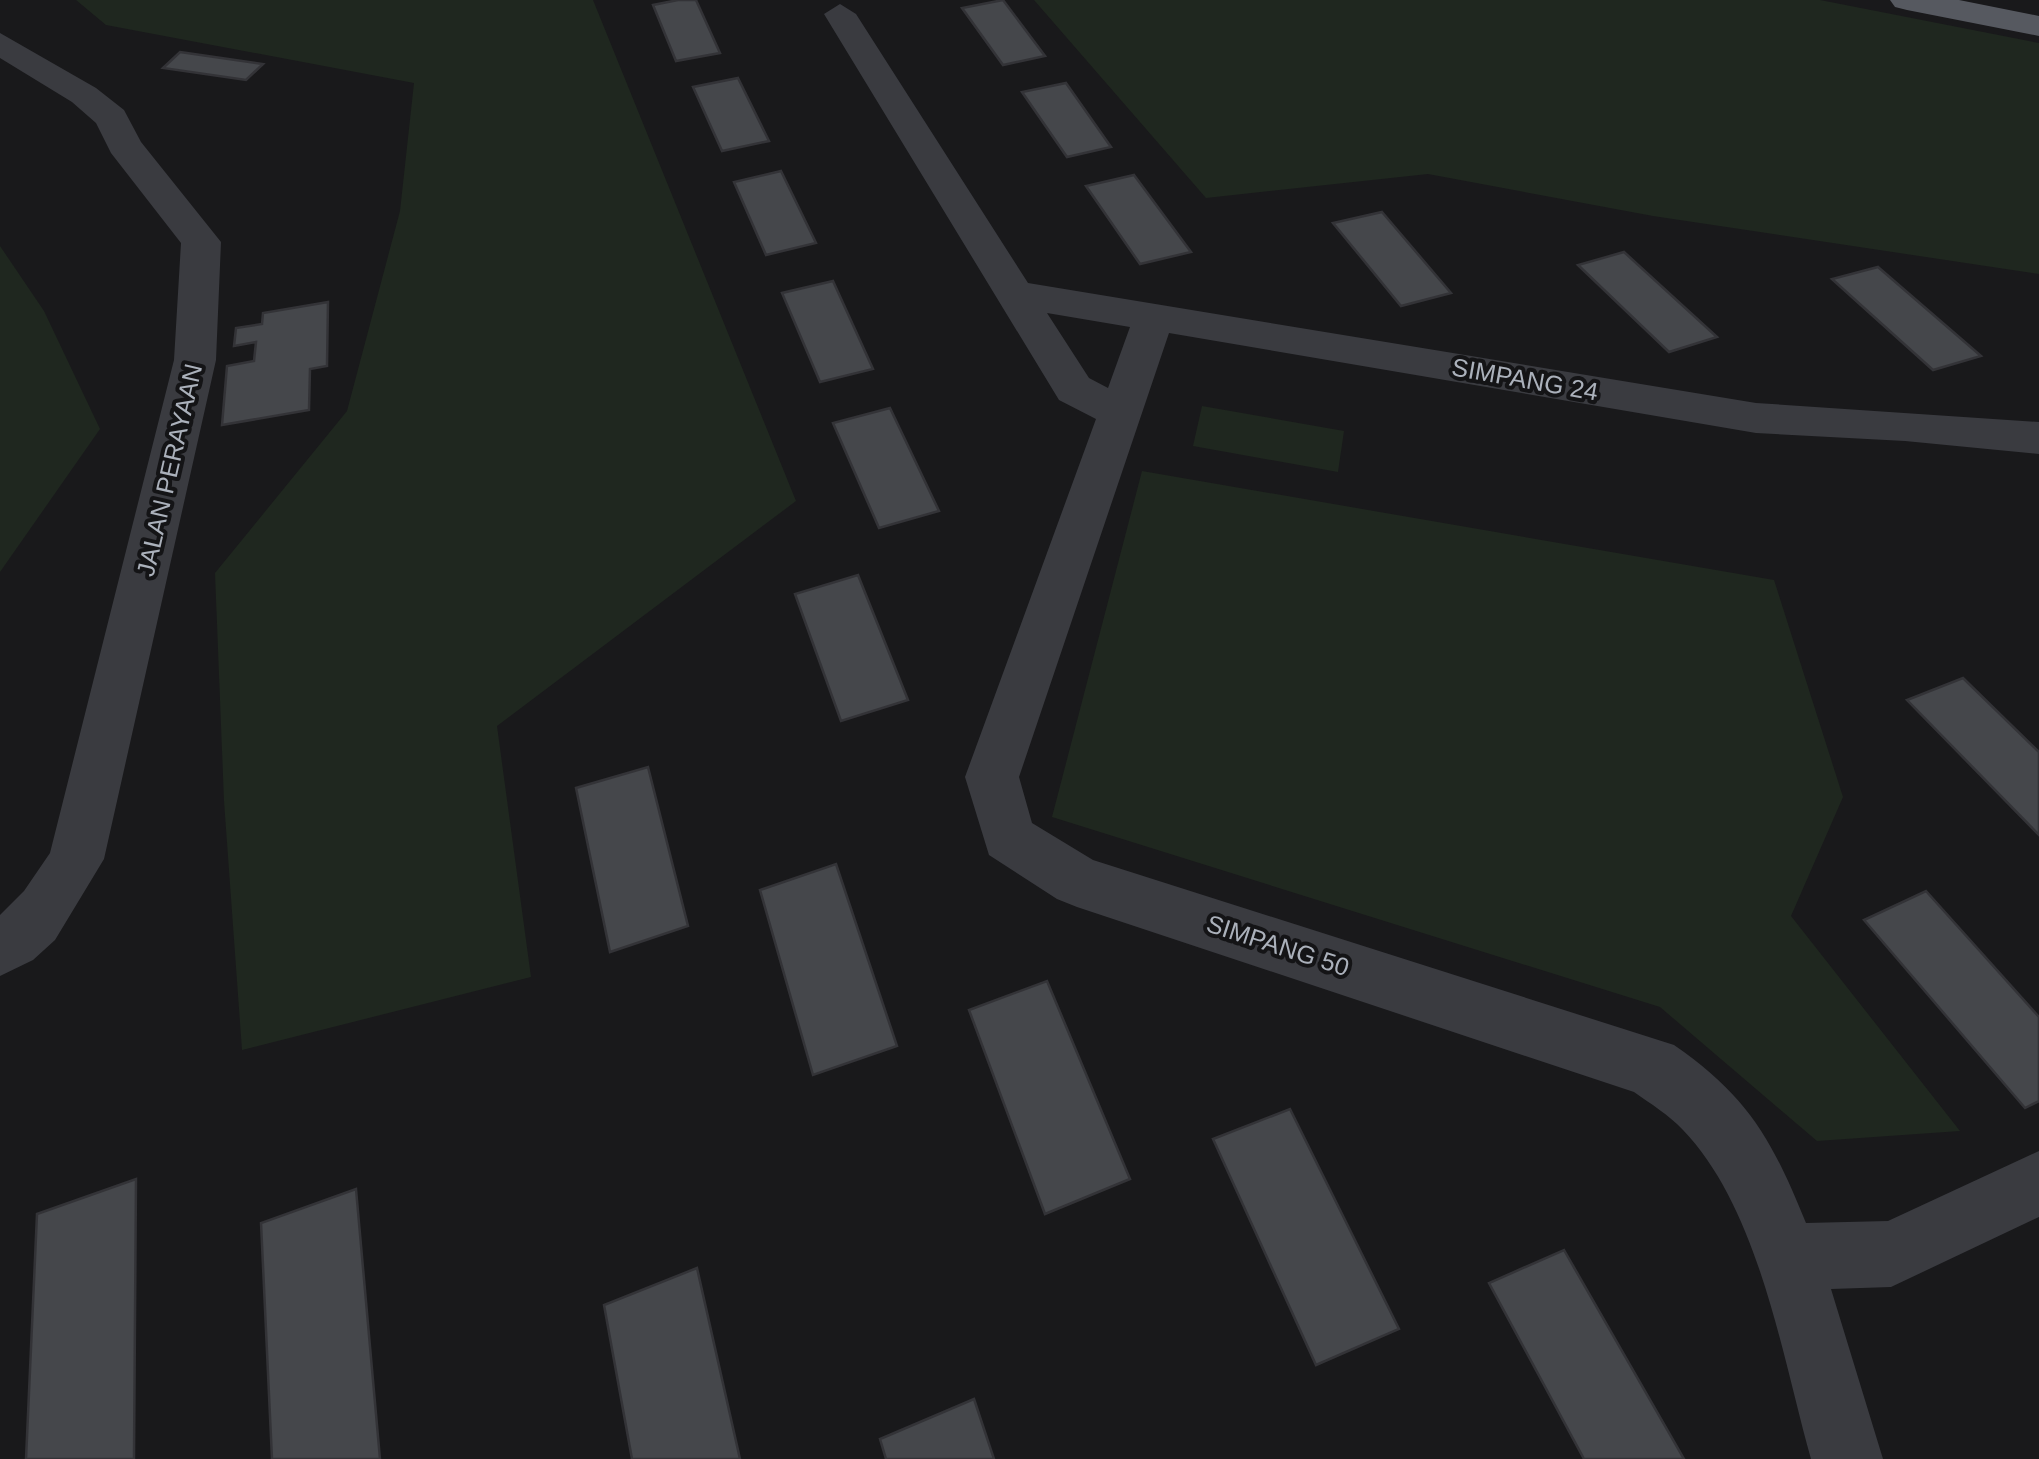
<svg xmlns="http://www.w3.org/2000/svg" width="2039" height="1459" font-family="Arial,sans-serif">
  <rect width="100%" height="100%" fill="#19191b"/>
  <g fill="#1f271f">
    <polygon points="76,0 593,0 796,501 497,726 531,977 242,1050 224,801 215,573 347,411 400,211 414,83 106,25"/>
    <polygon points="1034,0 1820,0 2039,43 2039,274 1653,216 1428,174 1206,198"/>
    <polygon points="0,246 44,311 100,429 0,572"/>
    <polygon points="1202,406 1344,431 1338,472 1193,446"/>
    <polygon points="1142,471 1774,580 1843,797 1791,916 1960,1131 1817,1141 1660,1007 1052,817"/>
  </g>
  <g fill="#45474b" stroke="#333337" stroke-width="2.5">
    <polygon points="678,0 696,0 720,53 676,61 653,5"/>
    <polygon points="1003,0 1045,56 1003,65 962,8"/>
    <polygon points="180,52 263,64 246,80 163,68"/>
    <polygon points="738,78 769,141 722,151 693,87"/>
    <polygon points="1066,83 1111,147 1067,157 1022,92"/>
    <polygon points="781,171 816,243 766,255 734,182"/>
    <polygon points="1134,175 1191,252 1140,264 1086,186"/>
    <polygon points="1382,212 1451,293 1401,306 1333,223"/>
    <polygon points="1624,252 1717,337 1669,352 1578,265"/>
    <polygon points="1878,267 1981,356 1933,370 1832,279"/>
    <polygon points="833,281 873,369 820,382 782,293"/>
    <polygon points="328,302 327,366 310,369 309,410 222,425 227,366 254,361 256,342 234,346 236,328 262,324 263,313"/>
    <polygon points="890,408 939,511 879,528 833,423"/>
    <polygon points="858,575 908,700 841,721 795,594"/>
    <polygon points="1963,678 2039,752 2039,835 1907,700"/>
    <polygon points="648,767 688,926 610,952 576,788"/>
    <polygon points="836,864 897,1046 813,1075 760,890"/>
    <polygon points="1926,891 2039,1017 2039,1101 2025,1108 1864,920"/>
    <polygon points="1047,981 1130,1179 1045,1214 969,1010"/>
    <polygon points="1290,1109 1399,1329 1316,1365 1213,1139"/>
    <polygon points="136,1179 134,1459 26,1459 37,1214"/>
    <polygon points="356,1189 380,1459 272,1459 261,1223"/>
    <polygon points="1564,1250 1684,1459 1584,1459 1489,1283"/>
    <polygon points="697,1268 740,1459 632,1459 604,1305"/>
    <polygon points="974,1399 994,1459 886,1459 880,1439"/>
  </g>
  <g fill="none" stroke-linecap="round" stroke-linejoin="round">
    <g fill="#3a3b40" fill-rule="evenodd">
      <path d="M840,4l16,10 172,269 728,120 283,19v32l-134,-13 -149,-8 -587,-100 -150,444 13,46 61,37 581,185c75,52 98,95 132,178l82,-2 151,-70v66l-148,70 -60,2 52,170h-72c-29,-103 -52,-250 -128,-329 -14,-15 -32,-26 -49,-38l-557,-185 -20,-8 -68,-44 -24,-78 131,-358 -37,-19 -235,-386zM1047,313l83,14 -22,61 -19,-10z"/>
      <polygon points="0,33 96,88 124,110 141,142 221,242 216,360 104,859 55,940 33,960 0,976 0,915 24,891 50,853 174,360 181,243 111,153 96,123 72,102 0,58"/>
    </g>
    <polygon fill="#565960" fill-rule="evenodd" points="1890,0 1959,0 2039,16 2039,36 1907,10 1895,7"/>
  </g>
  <g text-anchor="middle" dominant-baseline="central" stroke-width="8" stroke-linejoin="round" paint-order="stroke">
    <g font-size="25" fill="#abb1bb" stroke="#141416">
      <text transform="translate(1525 379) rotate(10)">SIMPANG 24</text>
      <text transform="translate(169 470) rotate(-77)">JALAN PERAYAAN</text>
      <text transform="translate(1278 945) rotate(18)">SIMPANG 50</text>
    </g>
  </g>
</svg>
